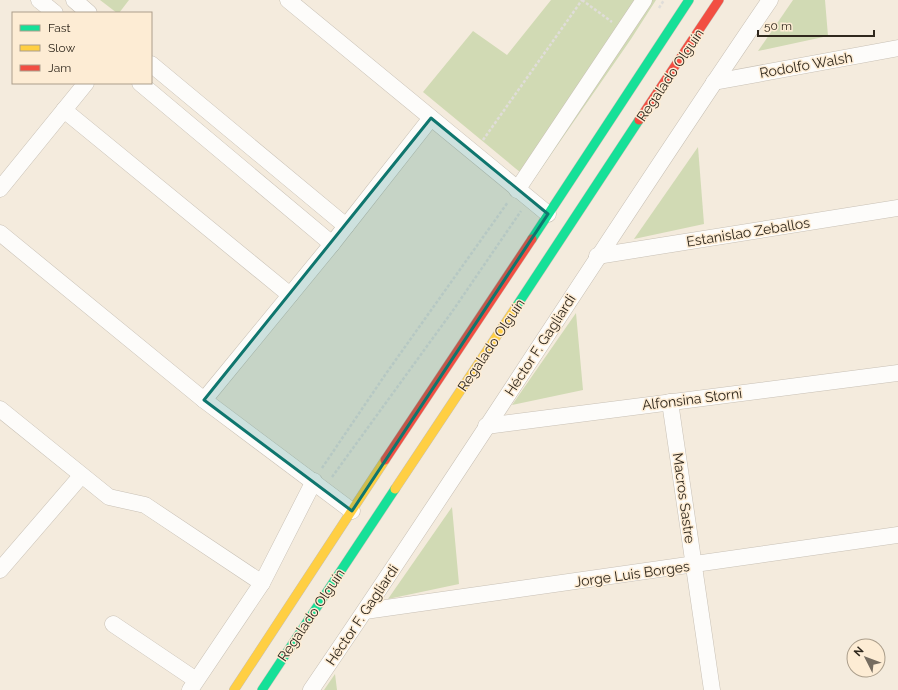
<svg xmlns="http://www.w3.org/2000/svg" width="898" height="690" font-family="Raleway,sans-serif">
  <rect width="100%" height="100%" fill="#f4ebdd"/>
  <g fill="#d1dab4">
    <polygon points="100,0 129,0 119,13 117,13"/>
    <polygon points="551,0 656,0 631,39 532,182 423,92 473,31 507,55"/>
    <polygon points="793,0 825,0 828,36 758,51"/>
    <polygon points="698,147 704,224 634,239"/>
    <polygon points="576,313 583,390 512,405"/>
    <polygon points="452,507 459,584 388,599"/>
    <polygon points="335,674 337,690 324,690"/>
  </g>
  <g fill="none" stroke-linecap="round" stroke-linejoin="round">
    <defs>
      <g id="street">
        <polyline points="39,0 55,13"/>
        <polyline points="74,0 89,13"/>
        <polyline points="288,0 548,214"/>
        <polyline points="151,64 346,226"/>
        <polyline points="714,82 898,48"/>
        <polyline points="140,83 332,244"/>
        <polyline points="64,110 290,295"/>
        <polyline points="0,189 86,83"/>
        <polyline points="517,190 644,0"/>
        <polyline points="0,233 204,400 352,511"/>
        <polyline points="597,256 898,208"/>
        <polyline points="204,400 332,244 431,118"/>
        <polyline points="670,402 712,690"/>
        <polyline points="0,409 109,497 145,505 262,583"/>
        <polyline points="486,426 898,373"/>
        <polyline points="0,570 81,476"/>
        <polyline points="365,611 898,535"/>
        <polyline points="113,624 196,680"/>
        <polyline points="190,690 262,583 314,481"/>
        <path d="M311,690c156,-228 303,-462 459,-690"/>
      </g>
      <g id="fast">
        <polyline points="532,239 689,0"/>
        <polyline points="516,307 639,120"/>
        <polyline points="262,690 395,489"/>
      </g>
      <g id="slow">
        <polyline points="395,489 516,307"/>
        <polyline points="234,690 385,460"/>
      </g>
      <g id="jam">
        <polyline points="639,120 719,0"/>
        <polyline points="385,460 532,239"/>
      </g>
    </defs>
    <use href="#street" stroke="#c8c0b5" stroke-width="17"/>
    <use href="#fast" stroke="#c8c0b5" stroke-width="10"/>
    <use href="#slow" stroke="#c8c0b5" stroke-width="10"/>
    <use href="#jam" stroke="#c8c0b5" stroke-width="10"/>
    <g stroke="#e0ddd9" stroke-width="2.5" stroke-dasharray="3 2" stroke-linecap="butt">
      <polyline points="582,0 612,22"/>
      <polyline points="659,8 664,0"/>
      <polyline points="483,140 582,0"/>
      <polyline points="322,468 385,375 508,202"/>
      <polyline points="332,477 454,309 521,211"/>
    </g>
    <use href="#street" stroke="#fdfcfa" stroke-width="16"/>
    <use href="#fast" stroke="#16e098" stroke-width="9"/>
    <use href="#slow" stroke="#ffcf43" stroke-width="9"/>
    <use href="#jam" stroke="#f24e42" stroke-width="9"/>
  </g>
  <path fill="#0f766e" fill-opacity="0.2" stroke="#0f766e" stroke-width="3" stroke-linejoin="round" d="M431,118l117,96 -196,297 -148,-111z"/>
  <g text-anchor="middle" dominant-baseline="central" stroke-width="3" stroke-linejoin="round" paint-order="stroke">
    <g font-size="14" fill="#30281d" stroke="#fdecd4">
      <text transform="translate(806 65) rotate(-10)">Rodolfo Walsh</text>
      <text transform="translate(670 75) rotate(-56)">Regalado Olguín</text>
      <text transform="translate(748 232) rotate(-9)">Estanislao Zeballos</text>
      <text transform="translate(491 345) rotate(-56)">Regalado Olguín</text>
      <text transform="translate(540 345) rotate(-57)">Héctor F. Gagliardi</text>
      <text transform="translate(692 399) rotate(-7)">Alfonsina Storni</text>
      <text transform="translate(684 498) rotate(82)">Macros Sastre</text>
      <text transform="translate(632 574) rotate(-8)">Jorge Luis Borges</text>
      <text transform="translate(311 615) rotate(-56)">Regalado Olguín</text>
      <text transform="translate(362 615) rotate(-56)">Héctor F. Gagliardi</text>
    </g>
  </g>
  <rect x="12" y="12" width="140" height="72" fill="#fdecd4" stroke="#ab9e8b"/>
  <rect x="20" y="25" width="20" height="6" fill="#16e098" stroke="#ab9e8b"/>
  <text x="48" y="32" font-size="12" fill="#30281d">Fast</text>
  <rect x="20" y="45" width="20" height="6" fill="#ffcf43" stroke="#ab9e8b"/>
  <text x="48" y="52" font-size="12" fill="#30281d">Slow</text>
  <rect x="20" y="65" width="20" height="6" fill="#f24e42" stroke="#ab9e8b"/>
  <text x="48" y="72" font-size="12" fill="#30281d">Jam</text>
  <g transform="translate(866 658) rotate(312)"><circle r="19" fill="#fdecd4" stroke="#ab9e8b"/>
  <path d="M0-3L7 15L0 10L-7 15Z" fill="#756c60"/>
  <text y="-6" font-size="11" font-weight="bold" text-anchor="middle" fill="#30281d">N</text>
  </g>
  <path d="M758 30v6h116v-6" fill="none" stroke="#30281d" stroke-width="2"/>
  <text x="764" y="30" font-size="12" fill="#30281d" stroke="#fdecd4" stroke-width="3" paint-order="stroke">50 m</text>
</svg>
